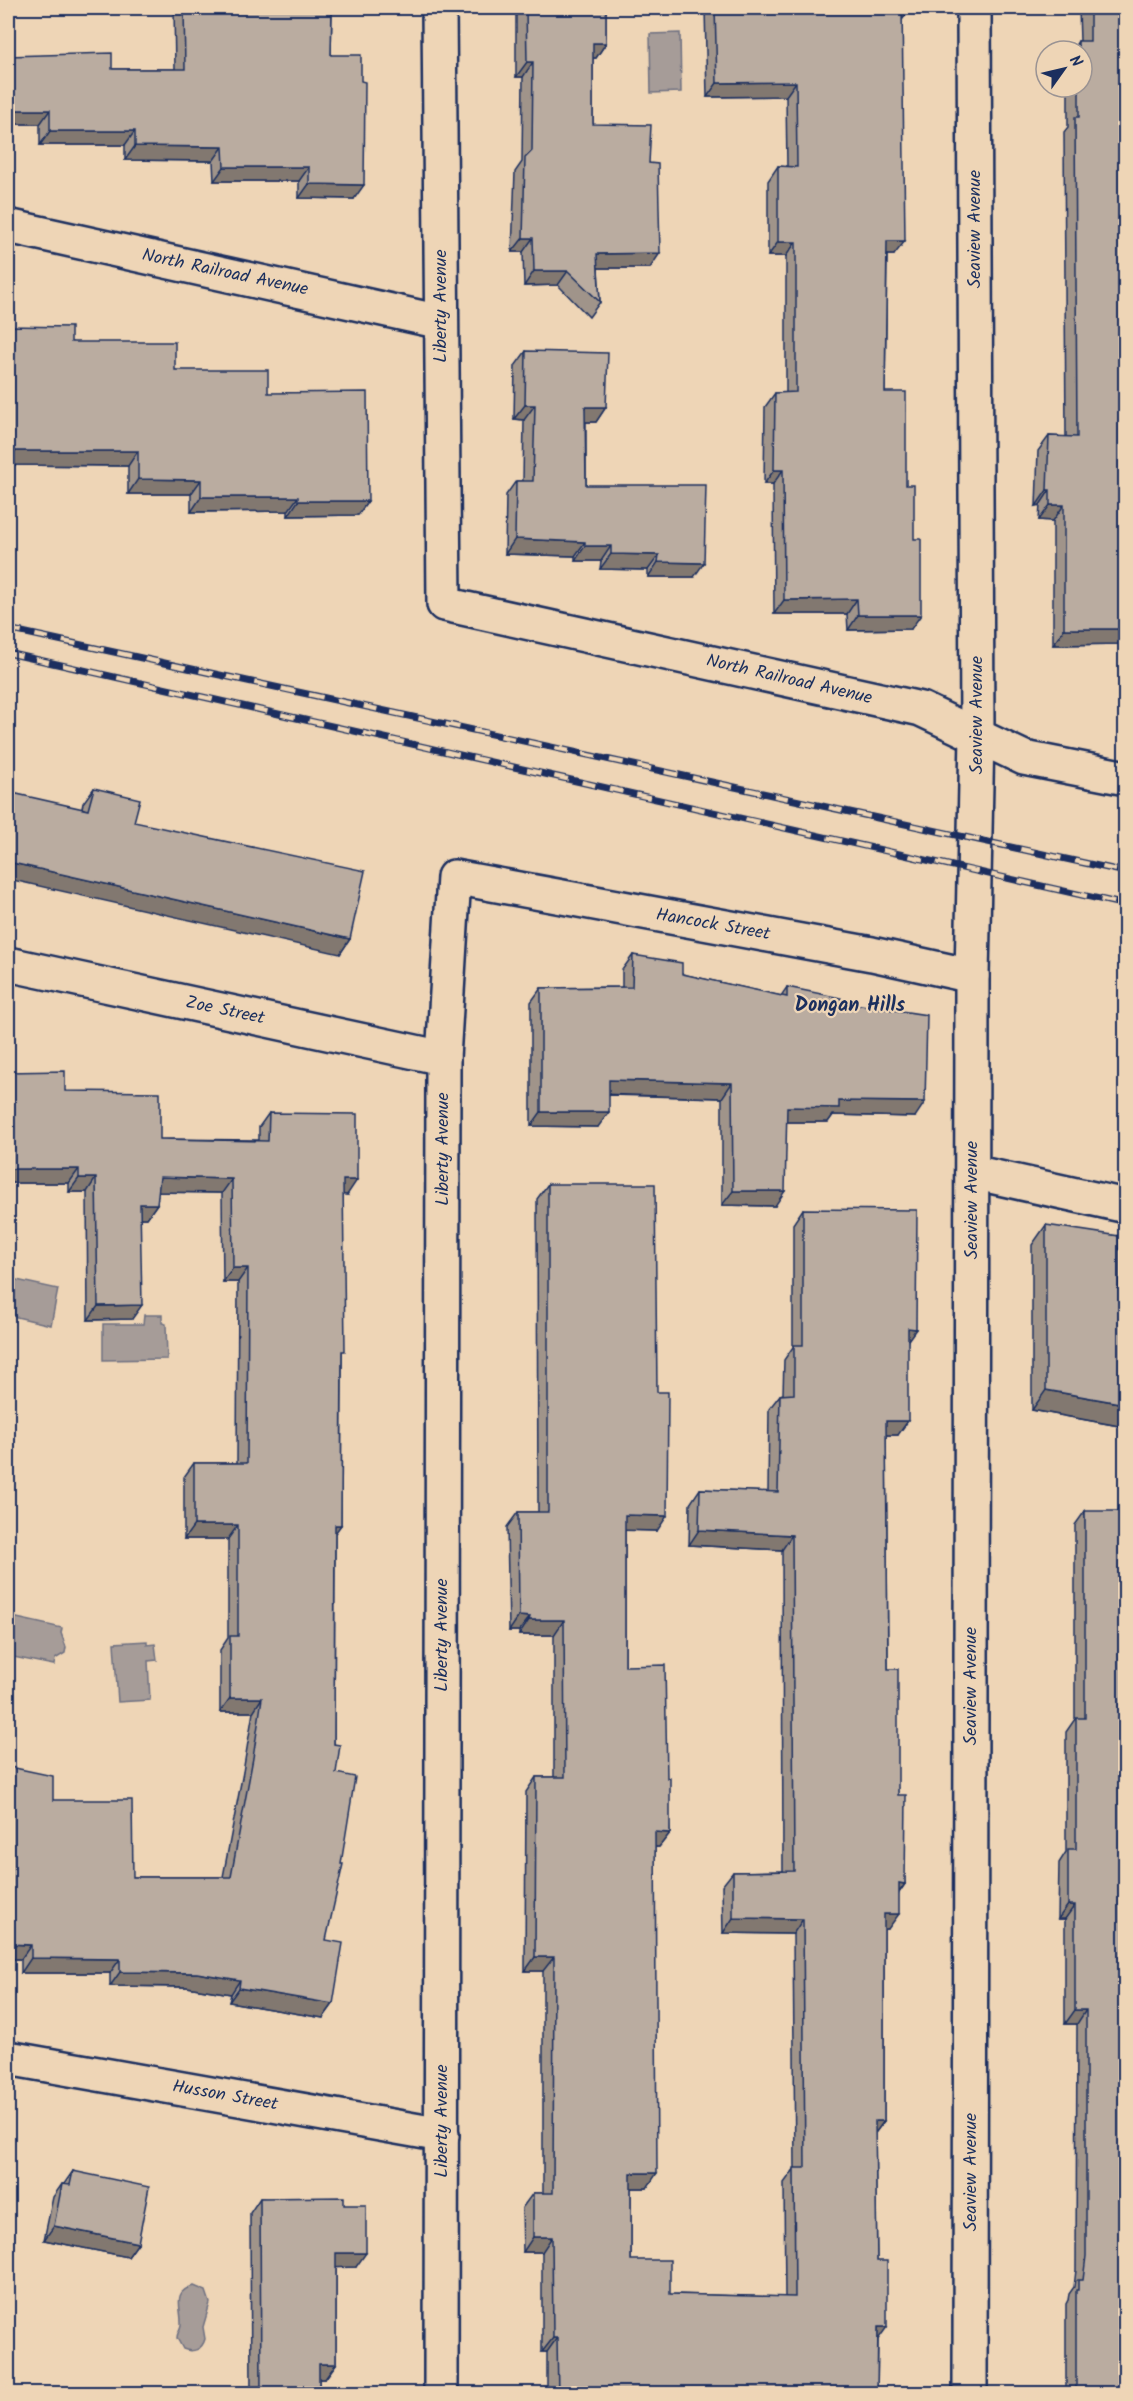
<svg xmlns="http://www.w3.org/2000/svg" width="1133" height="2401" font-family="Kalam,sans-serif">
  <rect width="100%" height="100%" fill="#eed5b6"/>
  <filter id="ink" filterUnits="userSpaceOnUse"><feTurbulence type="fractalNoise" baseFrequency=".0167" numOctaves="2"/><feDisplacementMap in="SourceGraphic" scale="12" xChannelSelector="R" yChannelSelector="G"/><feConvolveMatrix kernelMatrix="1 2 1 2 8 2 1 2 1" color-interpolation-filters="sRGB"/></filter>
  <g filter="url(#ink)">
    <g fill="#a69c98" stroke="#6e7081" stroke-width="1.5">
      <polygon points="680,33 681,92 651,93 650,34"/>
      <polygon points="12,1279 58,1289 51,1325 8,1315 8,1289"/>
      <polygon points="144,1315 162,1315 162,1323 166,1324 167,1359 103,1360 103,1324 143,1324"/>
      <polygon points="8,1616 62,1628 61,1633 66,1647 65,1653 55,1659 54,1665 8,1656"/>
      <polygon points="147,1641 147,1645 155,1644 157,1660 148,1661 150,1700 118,1702 114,1643"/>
      <path d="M194,2286l12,5 4,12 -7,24 2,12c-3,11 -12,14 -22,10l-6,-11c0,-5 3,-8 4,-13 1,-17 -10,-34 13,-39z"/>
    </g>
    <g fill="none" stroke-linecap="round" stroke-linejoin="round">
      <defs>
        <g id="street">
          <polyline points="439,8 444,604 921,709 1024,758 1126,778"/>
          <polyline points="8,226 441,322"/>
          <polyline points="8,964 443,1058"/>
          <polyline points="972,1172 1126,1206"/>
          <polyline points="8,2058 442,2135"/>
          <polyline points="441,2394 443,1058 454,877 872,954 972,976"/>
          <polyline points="970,2394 972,976 977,735 974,8"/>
        </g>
      </defs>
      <use href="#street" stroke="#1b2f5e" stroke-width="38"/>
      <use href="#street" stroke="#eed5b6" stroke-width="33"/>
      <defs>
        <g id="rail">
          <polyline points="8,629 1126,872"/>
          <polyline points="8,653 1126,905"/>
        </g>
      </defs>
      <use href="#rail" stroke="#1b2f5e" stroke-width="7"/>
      <use href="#rail" stroke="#eed5b6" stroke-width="4.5" stroke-dasharray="14" stroke-linecap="butt"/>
    </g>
    <g fill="#a0948a" stroke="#1b2f5e" stroke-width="1.5">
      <polygon points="174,8 332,8 331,55 354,199 299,198 299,181 214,181 213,161 125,160 125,145 40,145 40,124 8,124 8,56 112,69 175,69"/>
      <polygon points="516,8 606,8 606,43 596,58 593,58 593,124 649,163 650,268 598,268 600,302 589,317 558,285 524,286 523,252 512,252 515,172 522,162 523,77 516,77"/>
      <polygon points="705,8 911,8 902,20 894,255 887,255 885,392 906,485 911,629 848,630 847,614 774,614 773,484 764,484 765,407 775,393 786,393 786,256 768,256 768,181 778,166 787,167 786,96 707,97"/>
      <polygon points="1079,8 1125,8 1125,691 1124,644 1053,645 1053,521 1039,520 1040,505 1036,506 1038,451 1049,436 1066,437 1064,132 1068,127 1068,87 1082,87 1082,51 1072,51 1078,41 1080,41"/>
      <polygon points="8,326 71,342 175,370 268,393 368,501 358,515 288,516 288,511 191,512 191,494 128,494 128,466 8,465"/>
      <polygon points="526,351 606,407 596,422 586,422 586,485 694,577 648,577 648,570 600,569 601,561 575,561 575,556 505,554 506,495 516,481 523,481 524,420 514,419 515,366"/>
      <polygon points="94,788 134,822 350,939 340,954 82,808 83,803"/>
      <polygon points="633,955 682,974 781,996 787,987 841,1002 915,1117 833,1115 828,1122 786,1122 775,1206 722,1205 722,1098 609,1095 598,1127 531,1126 531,1002 541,988 622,987 622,970"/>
      <polygon points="8,1072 65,1091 160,1139 259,1140 259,1127 269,1113 347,1195 343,1194 341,1525 335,1532 334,1744 336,1773 326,1940 333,2004 323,2018 229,2002 231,1994 187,1987 110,1986 110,1973 21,1973 21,1959 8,1959 8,1771 10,1767 53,1800 133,1877 223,1877 243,1772 253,1712 220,1712 220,1650 228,1638 228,1539 184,1539 184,1477 194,1463 237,1463 238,1282 223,1282 222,1193 158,1192 157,1204 147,1218 140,1218 132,1319 88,1320 87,1192 69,1192 69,1183 8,1183"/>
      <polygon points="548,1184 657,1531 625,1530 625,1666 667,1778 670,1833 659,1847 655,1847 647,2188 631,2188 631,2260 670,2294 785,2297 784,2183 795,2168 793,1934 723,1933 722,1886 733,1872 783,1871 782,1550 689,1545 690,1504 700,1489 768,1492 769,1409 780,1395 783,1394 784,1360 793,1347 793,1224 803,1209 908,1339 898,1435 886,1435 888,1669 905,1884 899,1893 888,1929 884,1929 884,2121 875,2133 878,2340 877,2394 547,2394 547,2352 542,2352 542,2252 523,2252 522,2208 533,2193 543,2193 543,1971 525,1971 526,1792 536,1777 554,1777 554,1635 519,1635 519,1631 509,1631 507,1527 518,1512 538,1512 537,1199"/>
      <polygon points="1046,1225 1119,1308 1125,1308 1125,1427 1032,1410 1032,1245"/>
      <polygon points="1085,1511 1125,2394 1066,2394 1066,2304 1068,2300 1069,2294 1074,2287 1076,2270 1077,2024 1065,2024 1065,1919 1058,1919 1059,1863 1066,1852 1066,1732 1075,1719 1075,1525"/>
      <polygon points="73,2171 138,2243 128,2257 44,2240 53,2197 62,2184 64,2184"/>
      <polygon points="260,2198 344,2205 356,2267 336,2267 336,2364 325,2379 319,2379 319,2394 251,2394 250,2213"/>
    </g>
    <g fill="#827870" stroke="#1b2f5e" stroke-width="1.5">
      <polygon points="901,8 911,8 901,21"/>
      <polygon points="593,43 606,43 596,58 583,58"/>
      <polygon points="527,62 533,62 523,77 516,77"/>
      <polygon points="796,82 786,96 707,97 717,83"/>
      <polygon points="8,110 50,110 40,124 8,124"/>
      <polygon points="50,131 135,131 125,145 40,145"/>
      <polygon points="135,146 223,147 213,161 125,160"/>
      <polygon points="224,167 309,167 299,181 214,181"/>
      <polygon points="309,184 364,185 354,199 299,198"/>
      <polygon points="523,238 533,238 523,252 512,252"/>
      <polygon points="887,241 905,241 894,255 877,255"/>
      <polygon points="778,242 796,242 786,256 768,256"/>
      <polygon points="660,253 650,268 587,268 597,254"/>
      <polygon points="534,271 568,271 558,285 524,286"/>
      <polygon points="525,405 535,405 524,420 514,419"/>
      <polygon points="585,407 606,407 596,422 575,422"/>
      <polygon points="8,451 138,451 128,466 8,465"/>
      <polygon points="774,470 783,470 773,484 764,484"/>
      <polygon points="138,479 201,480 191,494 128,494"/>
      <polygon points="1047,490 1050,490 1040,505 1036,506"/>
      <polygon points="201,497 298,497 288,511 191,512"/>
      <polygon points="298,501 368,501 358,515 288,516"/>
      <polygon points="1050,505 1064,505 1053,521 1039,520"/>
      <polygon points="515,539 585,542 575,556 505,554"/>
      <polygon points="585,546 611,546 601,561 575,561"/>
      <polygon points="611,554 659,555 648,570 600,569"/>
      <polygon points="658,562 704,563 694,577 648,577"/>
      <polygon points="857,599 847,614 774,614 784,600"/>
      <polygon points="858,615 921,615 911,629 848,630"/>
      <polygon points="1064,629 1125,629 1125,642 1124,644 1053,645"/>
      <polygon points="8,862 350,939 340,954 8,879"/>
      <polygon points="609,1080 732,1083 722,1098 598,1094"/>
      <polygon points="839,1101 925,1102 915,1117 833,1115 828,1122 776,1122 787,1107"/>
      <polygon points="541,1112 609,1112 598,1127 531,1126"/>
      <polygon points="8,1169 79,1169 69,1183 8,1183"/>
      <polygon points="160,1177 232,1179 222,1193 150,1192"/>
      <polygon points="79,1178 96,1178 87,1192 69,1192"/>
      <polygon points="343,1180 357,1180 347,1195 333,1194"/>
      <polygon points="733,1191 785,1191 775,1206 722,1205"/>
      <polygon points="140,1204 157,1204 147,1218 130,1218"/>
      <polygon points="233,1268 248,1268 238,1282 223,1282"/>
      <polygon points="142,1305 132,1319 88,1320 98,1306"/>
      <polygon points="908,1328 916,1329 906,1343"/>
      <polygon points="1046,1390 1125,1404 1125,1427 1032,1410"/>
      <polygon points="886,1421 908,1421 898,1435 876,1435"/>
      <polygon points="625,1515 667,1516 657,1531 614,1530"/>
      <polygon points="194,1525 238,1525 228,1539 184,1539"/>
      <polygon points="335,1525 341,1525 331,1539"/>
      <polygon points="699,1530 792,1535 782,1550 689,1545"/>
      <polygon points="519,1616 530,1617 519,1631 509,1631"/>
      <polygon points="529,1620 564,1620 554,1635 519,1635"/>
      <polygon points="230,1698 262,1698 253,1712 220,1712"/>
      <polygon points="655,1832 670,1833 659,1847 645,1847"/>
      <polygon points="899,1883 905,1884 895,1898"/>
      <polygon points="1068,1905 1075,1905 1065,1919 1058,1919"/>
      <polygon points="884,1914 899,1914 888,1929 873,1929"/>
      <polygon points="733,1918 803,1919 793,1934 723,1933"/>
      <polygon points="8,1944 31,1945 21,1959 8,1959"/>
      <polygon points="535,1957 554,1957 543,1971 525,1971"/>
      <polygon points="31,1958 120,1959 110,1973 21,1973"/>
      <polygon points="120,1972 197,1973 240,1980 231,1994 187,1987 110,1986"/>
      <polygon points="239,1988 333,2004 323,2018 229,2002"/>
      <polygon points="1075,2010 1086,2010 1077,2024 1065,2024"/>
      <polygon points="875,2121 884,2121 873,2136"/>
      <polygon points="631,2173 657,2173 647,2188 621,2188"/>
      <polygon points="54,2226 138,2243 128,2257 44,2240"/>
      <polygon points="533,2237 552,2237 542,2252 523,2252"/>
      <polygon points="336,2253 366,2253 356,2267 326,2268"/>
      <polygon points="878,2327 887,2327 877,2341"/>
      <polygon points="553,2338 557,2338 547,2352 542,2352"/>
      <polygon points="319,2364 336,2364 325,2379 309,2379"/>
      <polygon points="671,2389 796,2392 794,2394 668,2394"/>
    </g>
    <g fill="#baaca0" stroke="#1b2f5e" stroke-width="1.5">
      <polygon points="184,8 332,8 331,55 361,55 361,81 365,82 364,185 309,184 309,167 224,167 223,147 135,146 135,131 50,131 50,110 8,110 8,56 112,53 112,69 185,69"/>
      <polygon points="526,8 606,8 606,43 593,43 593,124 651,125 649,163 658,164 660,253 597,254 600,302 568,271 534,271 533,238 523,238 525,158 532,151 533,62 527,62"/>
      <polygon points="715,8 902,8 905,241 887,241 885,392 906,392 906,485 914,485 914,539 921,539 921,615 858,615 857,599 784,600 783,470 774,470 775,393 796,392 796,242 778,242 778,166 797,167 796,82 717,83"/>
      <polygon points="1090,8 1125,8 1125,629 1064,629 1064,505 1050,505 1050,490 1047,490 1049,436 1077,437 1075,117 1079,117 1079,87 1082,87 1082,51 1078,51 1078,41 1090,41"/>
      <polygon points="8,326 71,327 71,342 175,342 175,370 268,370 268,393 367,392 368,501 298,501 298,497 201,497 201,480 138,479 138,451 8,451"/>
      <polygon points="526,351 608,353 606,407 585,407 586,485 706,485 704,563 658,562 659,555 611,554 611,546 585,546 585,542 515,539 516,481 533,481 535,405 525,405"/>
      <polygon points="94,788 140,799 134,822 365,871 350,939 8,862 8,792 88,810"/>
      <polygon points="633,955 682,963 682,974 787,997 787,987 841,998 841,1002 927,1015 925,1102 839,1101 839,1108 787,1107 785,1191 733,1191 732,1083 609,1080 609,1112 541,1112 541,988 632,987"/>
      <polygon points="65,1071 65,1091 160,1092 160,1139 268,1141 269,1113 357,1114 357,1180 343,1180 345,1351 342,1351 341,1525 335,1525 334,1744 340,1745 336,1773 355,1777 341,1864 343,1864 326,1940 343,1943 333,2004 239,1988 240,1980 197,1973 120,1972 120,1959 31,1958 31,1945 8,1944 8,1853 10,1853 10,1767 53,1776 53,1800 132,1800 133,1877 231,1877 253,1758 262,1698 230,1698 230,1636 238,1636 238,1525 194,1525 194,1463 247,1463 248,1268 233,1268 232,1179 160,1177 157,1204 140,1204 142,1305 98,1306 96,1178 79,1178 79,1169 8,1169 8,1072"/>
      <polygon points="548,1184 655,1184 657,1392 668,1392 667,1516 625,1515 625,1666 665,1665 667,1778 670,1778 670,1833 655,1832 657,2173 631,2173 631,2260 670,2260 670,2294 795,2297 794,2168 805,2168 803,1919 733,1918 733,1872 794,1871 792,1535 699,1530 700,1489 778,1492 780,1395 794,1394 794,1345 803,1345 803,1209 917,1210 916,1329 908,1328 908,1421 886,1421 888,1669 898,1669 898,1795 906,1795 905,1884 899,1883 899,1914 884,1914 884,2121 875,2121 877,2261 887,2261 887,2327 878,2327 877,2394 796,2394 796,2392 671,2389 671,2394 558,2394 557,2338 553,2338 552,2237 533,2237 533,2193 553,2193 554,1957 535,1957 536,1777 565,1777 564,1620 529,1620 530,1617 519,1616 518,1512 548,1512"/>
      <polygon points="1046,1225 1119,1236 1119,1308 1125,1308 1125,1404 1046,1390"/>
      <polygon points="1085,1511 1125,1511 1125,2394 1076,2394 1076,2290 1078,2290 1078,2280 1083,2280 1086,2256 1086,2010 1075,2010 1075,1905 1068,1905 1068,1849 1076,1849 1076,1718 1085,1718"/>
      <polygon points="73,2171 149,2187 138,2243 54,2226 62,2184 70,2185"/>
      <polygon points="344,2197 344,2205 366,2205 366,2253 336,2253 336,2364 319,2364 319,2394 261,2394 260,2198"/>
    </g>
  </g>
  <g text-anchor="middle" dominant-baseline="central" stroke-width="4.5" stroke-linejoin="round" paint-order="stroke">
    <g font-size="18" fill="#1b2f5e" stroke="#eed5b6">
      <text transform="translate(975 229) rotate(-90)">Seaview Avenue</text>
      <text transform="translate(225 273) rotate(12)">North Railroad Avenue</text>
      <text transform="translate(441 306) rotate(-90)">Liberty Avenue</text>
      <text transform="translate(789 680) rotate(13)">North Railroad Avenue</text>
      <text transform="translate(977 715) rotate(-90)">Seaview Avenue</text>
      <text transform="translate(713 925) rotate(10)">Hancock Street</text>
      <text transform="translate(225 1011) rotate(12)">Zoe Street</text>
      <text transform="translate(443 1149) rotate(-90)">Liberty Avenue</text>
      <text transform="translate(972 1200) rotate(-90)">Seaview Avenue</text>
      <text transform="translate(442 1635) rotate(-90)">Liberty Avenue</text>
      <text transform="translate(971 1686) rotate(-90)">Seaview Avenue</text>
      <text transform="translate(225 2096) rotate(10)">Husson Street</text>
      <text transform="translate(442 2121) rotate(-90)">Liberty Avenue</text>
      <text transform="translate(971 2172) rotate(-90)">Seaview Avenue</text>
    </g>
    <g font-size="20" font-weight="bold" fill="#1b2f5e" stroke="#eed5b6">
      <text x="850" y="1006">Dongan Hills</text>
    </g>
  </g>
  <rect width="1133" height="2401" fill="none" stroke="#eed5b6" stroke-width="30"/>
  <rect x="15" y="15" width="1103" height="2371" fill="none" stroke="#1b2f5e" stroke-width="2" filter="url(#ink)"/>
  <g transform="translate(1064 69) rotate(56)"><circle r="28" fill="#eed5b6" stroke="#9a9393" stroke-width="1.5"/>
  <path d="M0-4.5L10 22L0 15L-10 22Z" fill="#1b2f5e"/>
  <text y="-9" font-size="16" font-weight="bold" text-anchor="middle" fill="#1b2f5e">N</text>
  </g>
</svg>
